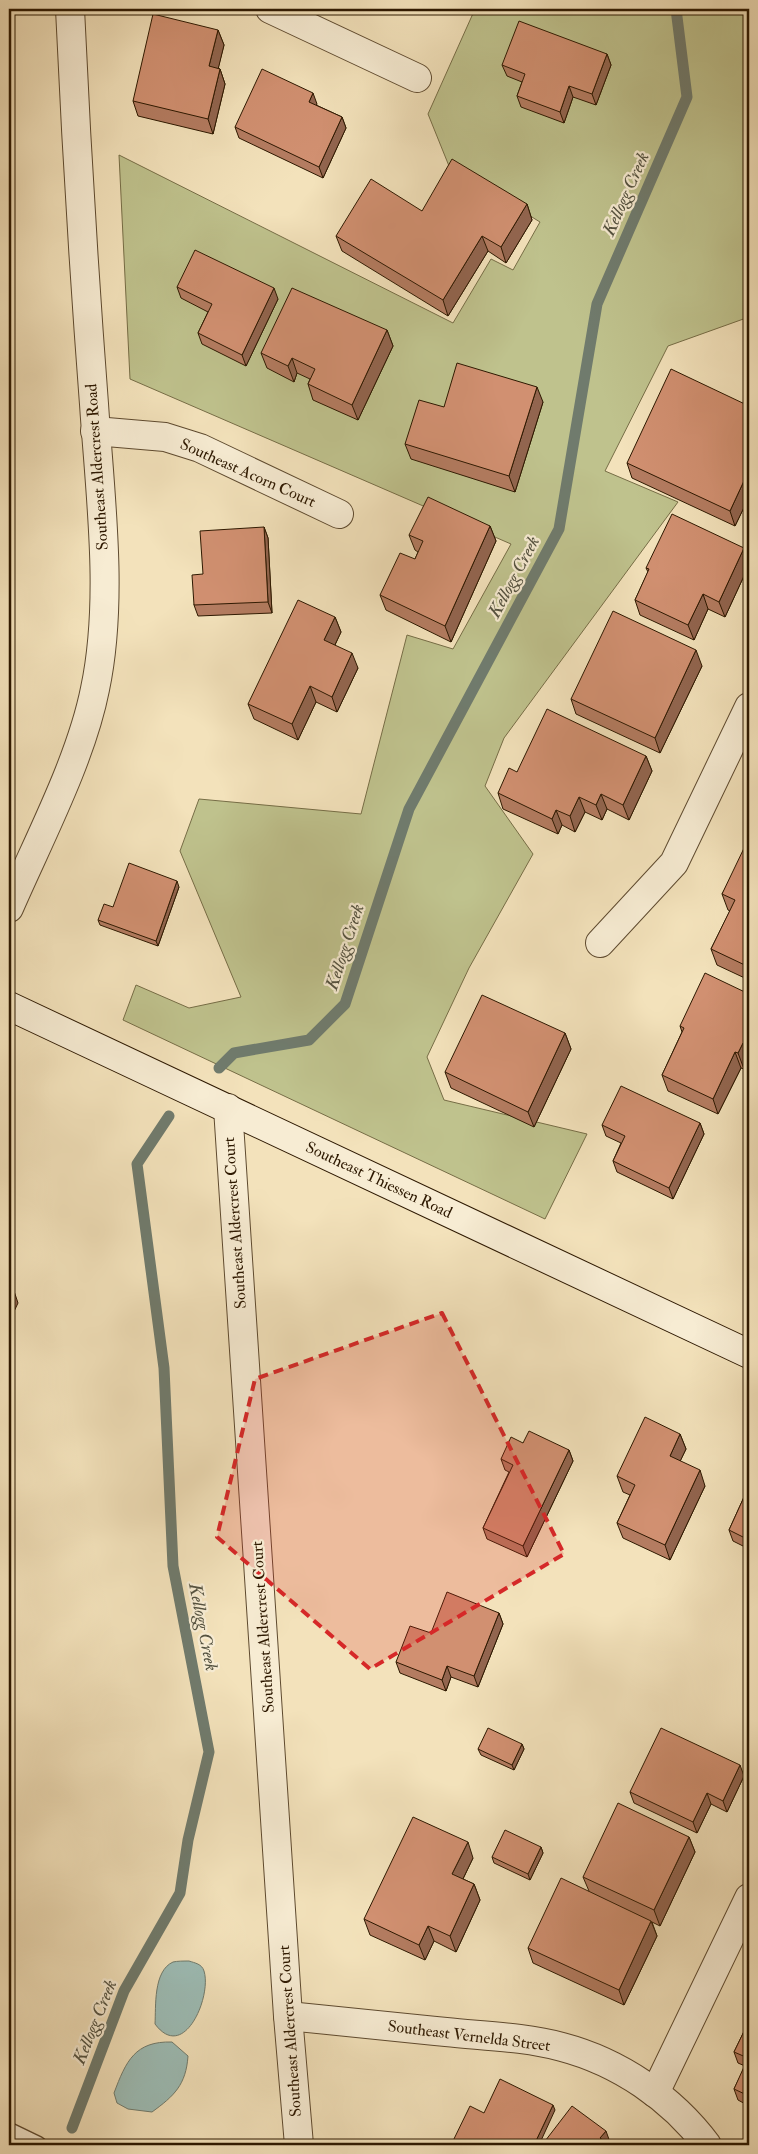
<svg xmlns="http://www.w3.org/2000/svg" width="758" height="2154" font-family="'IM FELL Double Pica',serif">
  <rect width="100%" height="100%" fill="#f3e2bb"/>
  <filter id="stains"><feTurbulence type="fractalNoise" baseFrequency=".004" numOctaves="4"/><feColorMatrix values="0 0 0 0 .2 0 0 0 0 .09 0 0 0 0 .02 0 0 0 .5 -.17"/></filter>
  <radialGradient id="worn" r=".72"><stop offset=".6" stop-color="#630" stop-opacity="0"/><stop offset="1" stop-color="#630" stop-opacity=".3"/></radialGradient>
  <polygon fill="#bfc28d" stroke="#766d46" points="475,9 749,9 749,317 668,346 605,471 678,502 504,738 485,786 533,854 469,968 427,1057 444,1100 587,1134 545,1219 123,1020 136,985 189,1008 241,997 180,851 199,799 361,814 407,635 453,649 511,544 130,379 119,155 453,323 491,259 513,270 540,222 449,166 428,114"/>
  <g fill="#9dbdb6" stroke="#707b6d">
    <path d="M189,1961c6,2 13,3 15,10 8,25 -20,92 -49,53 1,-17 -2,-53 18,-62 4,-1 11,-1 16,-1z"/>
    <path d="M172,2042l16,14c-2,29 -14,40 -36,56l-24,-3 -11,-6 -3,-10c12,-32 21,-52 58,-51z"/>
  </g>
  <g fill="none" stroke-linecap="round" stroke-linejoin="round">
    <g stroke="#707b6d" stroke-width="11">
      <polyline points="219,1068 234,1053 309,1040 345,1004 409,809 559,529 597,304 687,97 676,9"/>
      <polyline points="72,2128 124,1991 180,1893 188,1840 209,1752 173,1566 164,1368 137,1164 169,1116"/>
    </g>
    <defs>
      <polyline id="service" points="9,2131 38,2145"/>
      <g id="minor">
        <polyline points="270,9 417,78"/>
        <polyline points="95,431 165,437 200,448 339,514"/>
        <polyline points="600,943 674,863 749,707"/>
        <polyline points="228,1108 288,2016 299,2145"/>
        <path d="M288,2016c52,5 105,11 158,16 38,4 79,5 116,15 57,15 110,51 145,98"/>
        <polyline points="655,2093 749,1898"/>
      </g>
      <path id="tertiary" d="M9,908c29,-67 72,-148 86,-219 19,-90 5,-193 -1,-285 -10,-131 -18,-263 -24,-395"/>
      <polyline id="secondary" points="9,1006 749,1354"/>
    </defs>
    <use href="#service" stroke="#5e4a2f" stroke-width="19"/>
    <use href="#minor" stroke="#5e4a2f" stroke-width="30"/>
    <use href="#tertiary" stroke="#5e4a2f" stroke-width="30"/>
    <use href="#secondary" stroke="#2d1800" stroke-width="30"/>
    <use href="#service" stroke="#f7ecd3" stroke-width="16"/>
    <use href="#minor" stroke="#f7ecd3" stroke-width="28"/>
    <use href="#tertiary" stroke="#f7ecd3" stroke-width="28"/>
    <use href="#secondary" stroke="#f7ecd3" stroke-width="28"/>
  </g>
  <g fill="#b47c61" stroke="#2d1800">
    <polygon points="218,30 224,45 218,68 220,69 225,84 213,134 138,116 133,101"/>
    <polygon points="607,54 611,65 596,105 573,97 564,123 521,107 517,96 522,82 507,76 502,65"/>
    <polygon points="317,104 316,105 342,117 346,128 323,178 239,138 235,127"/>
    <polygon points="527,204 532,220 506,263 488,251 448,316 342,251 336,236 422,211"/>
    <polygon points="177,287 278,299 246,366 202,344 198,333 208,312 181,298"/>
    <polygon points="387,330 393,346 358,420 313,400 308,384 310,379 297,373 294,382 267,368 261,353"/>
    <polygon points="543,402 515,492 411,459 405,444 444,407"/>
    <polygon points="749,406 749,497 735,526 632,478 627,463"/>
    <polygon points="490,526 496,541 451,642 386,610 380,595 415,559 418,552 415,550 409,535"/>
    <polygon points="264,527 268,538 272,613 198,616 194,605 203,574"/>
    <polygon points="749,561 749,565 725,617 708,609 694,640 640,615 635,600 648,572 646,568"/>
    <polygon points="335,617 341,632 335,645 358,668 337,712 316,702 298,740 254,719 248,704"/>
    <polygon points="702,666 660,753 576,714 571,699"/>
    <polygon points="646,756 652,771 629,820 607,809 602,820 585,812 575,832 562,825 558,834 503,809 498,793 517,772"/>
    <polygon points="749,846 749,980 717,965 711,949 730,911 728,910 722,894"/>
    <polygon points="179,887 158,946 100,925 98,920 113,907"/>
    <polygon points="749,994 749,1059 748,1059 744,1069 741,1068 718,1114 668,1091 662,1075 682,1032 680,1026"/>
    <polygon points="565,1033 571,1049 534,1127 451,1088 445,1072"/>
    <polygon points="700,1123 704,1134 673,1199 617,1172 613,1161 621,1143 606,1136 602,1125"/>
    <polygon points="680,1434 686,1449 680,1461 705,1486 670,1560 623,1538 617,1523 630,1495 623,1492 617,1476"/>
    <polygon points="523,1443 569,1450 573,1461 527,1557 487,1539 483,1528 509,1472 505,1470 501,1459"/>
    <polygon points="749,1486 749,1549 733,1541 729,1530"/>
    <polygon points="499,1613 503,1624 478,1687 451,1677 446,1691 400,1673 396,1662 431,1633"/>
    <polygon points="749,1701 749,1724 744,1711"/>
    <polygon points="522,1744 524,1749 514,1770 481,1755 478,1749"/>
    <polygon points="744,1776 727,1812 711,1804 697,1833 634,1803 630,1792"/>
    <polygon points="689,1837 695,1852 660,1926 652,1922 657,1936 624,2005 533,1963 528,1948 589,1891 583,1877"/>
    <polygon points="541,1847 543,1853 530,1880 494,1863 492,1857"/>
    <polygon points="473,1858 463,1879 474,1884 480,1900 456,1952 434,1941 425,1960 370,1935 364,1919"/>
    <polygon points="749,2021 749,2106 738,2100 734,2089 745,2066 738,2063 734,2052"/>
  </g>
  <g fill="#92654f" stroke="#2d1800">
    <polygon points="218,30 224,45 215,82 209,66"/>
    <polygon points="607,54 611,65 596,105 592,94"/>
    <polygon points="220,69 225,84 213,134 208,119"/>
    <polygon points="569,86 573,97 564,123 560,112"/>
    <polygon points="313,93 317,104 313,113 309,102"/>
    <polygon points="342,117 346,128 323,178 319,167"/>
    <polygon points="527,204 532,220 506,263 501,247"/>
    <polygon points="482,236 488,251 448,316 443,300"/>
    <polygon points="274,288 278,299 246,366 242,355"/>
    <polygon points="387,330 393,346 358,420 352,405"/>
    <polygon points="292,358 297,373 294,382 288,366"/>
    <polygon points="537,387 543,402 515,492 509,476"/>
    <polygon points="749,470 749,497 735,526 730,511"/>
    <polygon points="490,526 496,541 451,642 445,626"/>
    <polygon points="264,527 268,538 272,613 268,602"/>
    <polygon points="744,548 749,561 749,565 725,617 719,602"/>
    <polygon points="703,594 708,609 694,640 688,625"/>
    <polygon points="335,617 341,632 330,655 324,640"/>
    <polygon points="696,650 702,666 660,753 655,738"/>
    <polygon points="352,653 358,668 337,712 332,697"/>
    <polygon points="310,686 316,702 298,740 292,724"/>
    <polygon points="646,756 652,771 629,820 623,805"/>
    <polygon points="601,794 607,809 602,820 596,805"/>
    <polygon points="579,797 585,812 575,832 570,816"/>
    <polygon points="556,810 562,825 558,834 552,819"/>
    <polygon points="177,881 179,887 158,946 156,941"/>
    <polygon points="565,1033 571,1049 534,1127 528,1112"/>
    <polygon points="743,1043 748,1059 744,1069 738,1053"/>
    <polygon points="735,1052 741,1068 718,1114 713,1099"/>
    <polygon points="700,1123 704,1134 673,1199 669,1188"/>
    <polygon points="14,1291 18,1303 9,1322 9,1302"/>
    <polygon points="680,1434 686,1449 675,1472 670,1456"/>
    <polygon points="569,1450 573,1461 527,1557 523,1546"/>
    <polygon points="700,1470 705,1486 670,1560 665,1545"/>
    <polygon points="499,1613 503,1624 478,1687 474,1676"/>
    <polygon points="447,1666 451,1677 446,1691 442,1680"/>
    <polygon points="522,1744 524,1749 514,1770 512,1765"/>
    <polygon points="740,1765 744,1776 727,1812 723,1801"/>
    <polygon points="707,1793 711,1804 697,1833 693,1822"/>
    <polygon points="689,1837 695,1852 660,1926 654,1910"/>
    <polygon points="468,1842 473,1858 458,1889 452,1874"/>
    <polygon points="541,1847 543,1853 530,1880 528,1874"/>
    <polygon points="474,1884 480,1900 456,1952 450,1936"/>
    <polygon points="651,1921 657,1936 624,2005 619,1990"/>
    <polygon points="428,1926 434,1941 425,1960 419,1945"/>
    <polygon points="553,2105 555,2110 539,2145 534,2145"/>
    <polygon points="606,2131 611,2145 603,2145 600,2138"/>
  </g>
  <g fill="#d19071" stroke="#2d1800">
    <polygon points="153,14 218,30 209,66 220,69 208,119 133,101"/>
    <polygon points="519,21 607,54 592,94 569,86 560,112 517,96 525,74 502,65"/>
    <polygon points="262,69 313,93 309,102 342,117 319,167 235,127"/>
    <polygon points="452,159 527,204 501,247 482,236 443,300 336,236 371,179 422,211"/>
    <polygon points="195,250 274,288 242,355 198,333 212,304 177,287"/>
    <polygon points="292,288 387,330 352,405 308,384 315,369 292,358 288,366 261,353"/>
    <polygon points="457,363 537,387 509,476 405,444 419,400 444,407"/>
    <polygon points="671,369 749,406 749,470 730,511 627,463"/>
    <polygon points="428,497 490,526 445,626 380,595 400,553 415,559 423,541 409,535"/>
    <polygon points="672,514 744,548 719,602 703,594 688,625 635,600 649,569 646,568"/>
    <polygon points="264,527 268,602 194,605 192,575 203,574 200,531"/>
    <polygon points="298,600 335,617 324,640 352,653 332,697 310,686 292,724 248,704"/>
    <polygon points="613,611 696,650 655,738 571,699"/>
    <polygon points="547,709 646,756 623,805 601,794 596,805 579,797 570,816 556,810 552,819 498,793 509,768 517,772"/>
    <polygon points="746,844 749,846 749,967 711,949 735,900 722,894"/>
    <polygon points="129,863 177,881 156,941 98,920 104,904 113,907"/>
    <polygon points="705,973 749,994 749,1047 743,1043 738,1053 735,1052 713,1099 662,1075 684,1028 680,1026"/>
    <polygon points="482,995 565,1033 528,1112 445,1072"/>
    <polygon points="621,1086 700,1123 669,1188 613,1161 625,1136 602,1125"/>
    <polygon points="9,1289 14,1291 9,1302"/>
    <polygon points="645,1417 680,1434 670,1456 700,1470 665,1545 617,1523 635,1485 617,1476"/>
    <polygon points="529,1431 569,1450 523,1546 483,1528 513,1465 501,1459 511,1437 523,1443"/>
    <polygon points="749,1486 749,1540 729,1530"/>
    <polygon points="447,1592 499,1613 474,1676 447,1666 442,1680 396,1662 410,1626 431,1633"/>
    <polygon points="749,1701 749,1713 744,1711"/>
    <polygon points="488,1728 522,1744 512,1765 478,1749"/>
    <polygon points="661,1728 740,1765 723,1801 707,1793 693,1822 630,1792"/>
    <polygon points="618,1803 689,1837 654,1910 583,1877"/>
    <polygon points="413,1817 468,1842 452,1874 474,1884 450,1936 428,1926 419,1945 364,1919"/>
    <polygon points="505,1830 541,1847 528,1874 492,1857"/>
    <polygon points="561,1878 651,1921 619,1990 528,1948"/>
    <polygon points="749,2021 749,2096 734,2089 748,2058 734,2052"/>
    <polygon points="500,2079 553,2105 534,2145 451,2145 470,2106 484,2113"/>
    <polygon points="572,2106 606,2131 600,2138 610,2145 542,2145"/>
  </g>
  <path fill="#d62828" fill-opacity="0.2" stroke="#d62828" stroke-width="4" stroke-dasharray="10 6" stroke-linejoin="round" d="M442,1313l122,241 -194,115 -153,-132 38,-158z"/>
  <g text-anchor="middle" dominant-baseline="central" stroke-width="4.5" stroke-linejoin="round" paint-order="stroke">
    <g font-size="16" fill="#2d1800" stroke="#f7ecd3">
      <text transform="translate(97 467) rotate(-94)">Southeast Aldercrest Road</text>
      <text transform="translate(248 473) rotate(24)">Southeast Acorn Court</text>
      <text transform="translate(379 1180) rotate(25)">Southeast Thiessen Road</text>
      <text transform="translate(235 1223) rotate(-94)">Southeast Aldercrest Court</text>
      <text transform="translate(263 1627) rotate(-94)">Southeast Aldercrest Court</text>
      <text transform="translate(290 2031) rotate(-94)">Southeast Aldercrest Court</text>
      <text transform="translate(469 2036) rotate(7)">Southeast Vernelda Street</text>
    </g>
    <g font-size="18" font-style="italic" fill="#545240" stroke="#f7ecd3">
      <text transform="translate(626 194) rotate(-66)">Kellogg Creek</text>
      <text transform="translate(514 577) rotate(-62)">Kellogg Creek</text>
      <text transform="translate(345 947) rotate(-72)">Kellogg Creek</text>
      <text transform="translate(203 1627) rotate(79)">Kellogg Creek</text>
      <text transform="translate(95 2022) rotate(-68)">Kellogg Creek</text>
    </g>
  </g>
  <rect width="758" height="2154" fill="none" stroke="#f3e2bb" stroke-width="30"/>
  <rect x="10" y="10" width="738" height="2134" fill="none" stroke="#2d1800" stroke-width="2.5"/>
  <rect x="15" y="15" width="728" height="2124" fill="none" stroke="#2d1800"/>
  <rect width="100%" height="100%" filter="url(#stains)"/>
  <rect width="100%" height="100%" fill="url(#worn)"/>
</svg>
